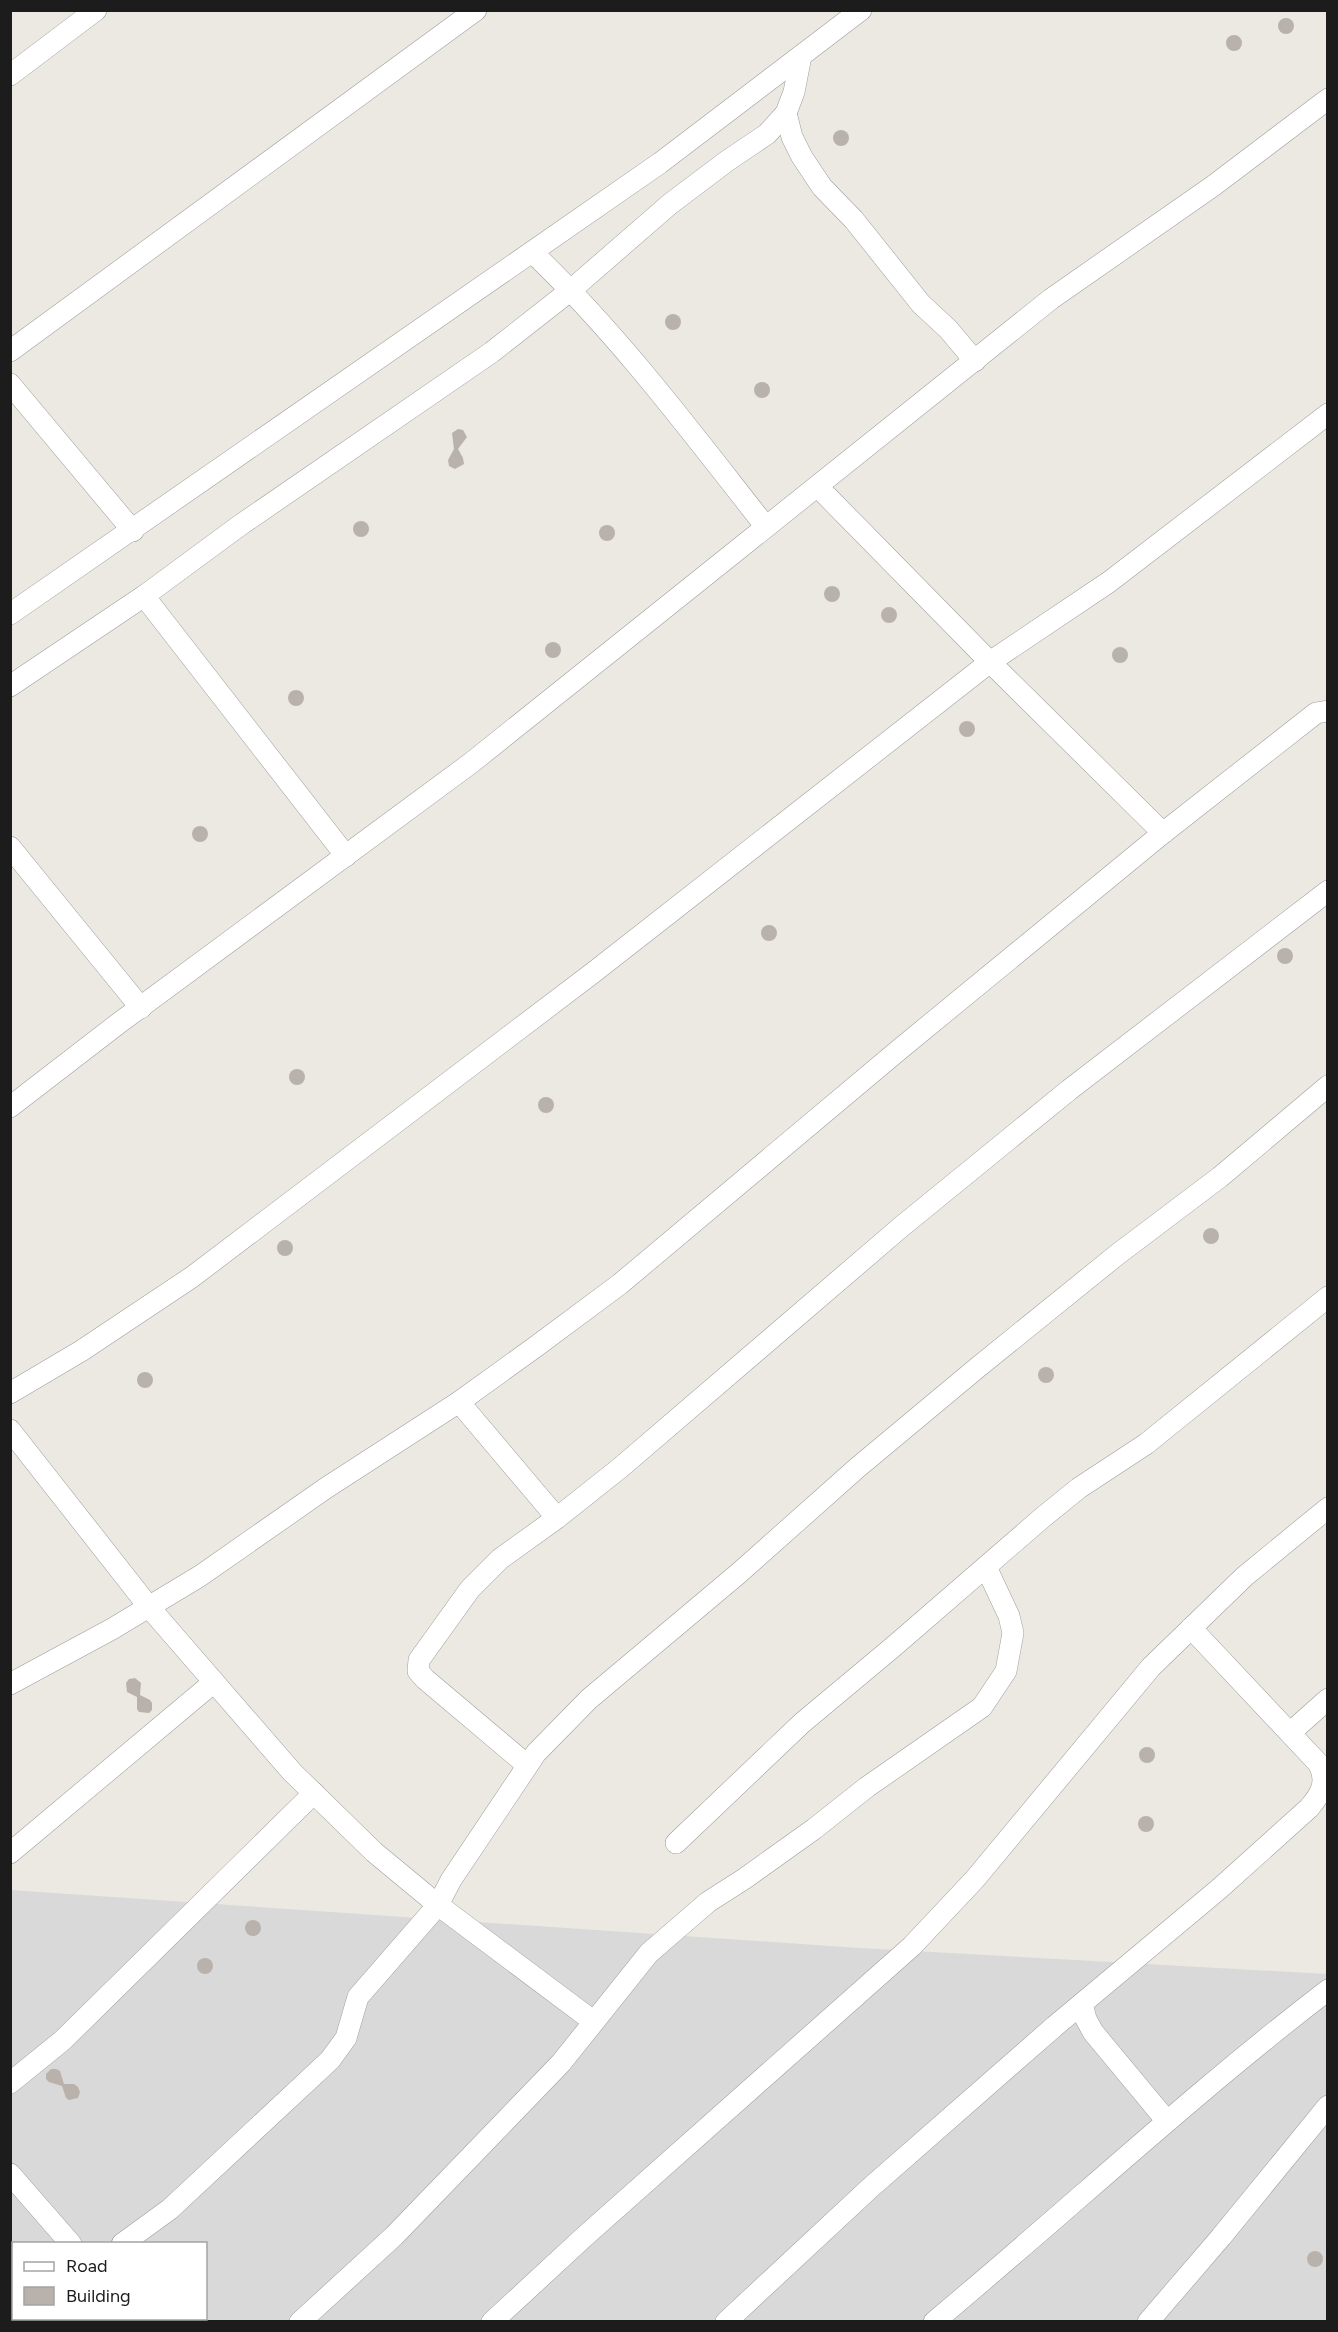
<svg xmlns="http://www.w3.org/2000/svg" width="1338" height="2332" font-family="Figtree,sans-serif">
  <rect width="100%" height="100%" fill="#ece9e2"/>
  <path fill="#dad9d9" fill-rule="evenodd" d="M10,1890l849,58 468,26v347h-1316zM14,2244h192v74h-192z"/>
  <g fill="#b9b2ac">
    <circle cx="1286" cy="26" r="8"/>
    <circle cx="1234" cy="43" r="8"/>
    <circle cx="841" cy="138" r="8"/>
    <circle cx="673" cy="322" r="8"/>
    <circle cx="762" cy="390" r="8"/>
    <polygon points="458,429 463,430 467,437 458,449 463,458 464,464 455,469 449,466 448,460 454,449 452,433"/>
    <circle cx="361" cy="529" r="8"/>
    <circle cx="607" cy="533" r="8"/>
    <circle cx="832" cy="594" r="8"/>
    <circle cx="889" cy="615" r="8"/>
    <circle cx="553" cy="650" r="8"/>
    <circle cx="1120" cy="655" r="8"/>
    <circle cx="296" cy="698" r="8"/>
    <circle cx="967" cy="729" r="8"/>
    <circle cx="200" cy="834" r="8"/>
    <circle cx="769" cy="933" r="8"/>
    <circle cx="1285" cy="956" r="8"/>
    <circle cx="297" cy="1077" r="8"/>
    <circle cx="546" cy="1105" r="8"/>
    <circle cx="1211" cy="1236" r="8"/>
    <circle cx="285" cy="1248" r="8"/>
    <circle cx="1046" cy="1375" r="8"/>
    <circle cx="145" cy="1380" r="8"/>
    <polygon points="135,1678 141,1683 140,1695 150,1700 152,1703 152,1710 149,1713 139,1712 137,1709 137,1697 127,1692 126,1683 129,1679"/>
    <circle cx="1147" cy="1755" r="8"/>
    <circle cx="1146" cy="1824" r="8"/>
    <circle cx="253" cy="1928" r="8"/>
    <circle cx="205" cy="1966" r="8"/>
    <polygon points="51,2069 56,2069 60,2071 64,2084 74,2084 78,2087 80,2092 78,2098 69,2100 66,2098 62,2086 49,2082 46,2079 46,2074"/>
    <circle cx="1315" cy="2259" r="8"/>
  </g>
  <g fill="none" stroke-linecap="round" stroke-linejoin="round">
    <defs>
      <g id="minor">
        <polyline points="10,75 96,10"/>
        <polyline points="786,113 792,137 802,157 822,187 854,220 921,304 948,329 975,361"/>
        <path d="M532,252c87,83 160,181 234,275"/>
        <polyline points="10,351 476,10"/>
        <polyline points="10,384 133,531"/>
        <polyline points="818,487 990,662 1163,833"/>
        <polyline points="144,596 346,856"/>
        <polyline points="10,614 660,163 861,10"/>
        <polyline points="10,686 144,596 239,526 492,352 571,290 670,204 727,161 767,134 786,113 794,92 801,56"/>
        <polyline points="10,847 141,1008"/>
        <polyline points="10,1107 119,1023 471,763 1051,299 1213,186 1328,99"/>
        <polyline points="10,1393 81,1351 192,1277 594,972 990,662 1109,582 1328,414"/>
        <polyline points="459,1402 557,1518"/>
        <polyline points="10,1430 149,1607 292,1772 374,1852 438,1905 593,2021"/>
        <polyline points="10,1684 112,1629 200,1576 326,1488 459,1402 538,1345 620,1284 900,1049 1163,833 1316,713 1328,711"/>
        <polyline points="1291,1732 1328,1699"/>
        <polyline points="527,1765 425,1679 418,1671 419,1660 470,1589 500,1559 557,1518 620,1468 901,1227 1069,1090 1328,891"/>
        <polyline points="676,1843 802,1723 893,1647 1042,1518 1079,1488 1146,1444 1328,1297"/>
        <polyline points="10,1853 214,1682"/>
        <polyline points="1082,2004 1086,2019 1093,2032 1166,2120"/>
        <polyline points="10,2083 63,2040 314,1793"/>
        <polyline points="10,2174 71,2244"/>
        <polyline points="122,2244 170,2209 330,2060 346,2038 358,1997 438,1905 451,1880 536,1753 589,1699 739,1573 857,1468 977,1368 1118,1254 1220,1177 1328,1086"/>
        <polyline points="34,2322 37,2318"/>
        <polyline points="300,2322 394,2236 561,2063 649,1953 708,1902 744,1879 814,1829 867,1787 982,1707 1006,1671 1013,1633 1009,1616 986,1567"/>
        <polyline points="492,2322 584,2237 912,1946 975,1879 1151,1667 1245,1576 1328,1508"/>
        <path d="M726,2322l144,-134 185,-162 164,-137 90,-81c13,-15 19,-27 9,-45l-127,-135"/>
        <path d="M934,2322c132,-110 257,-227 394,-332"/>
        <polyline points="1148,2322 1221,2237 1328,2106"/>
      </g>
    </defs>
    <use href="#minor" stroke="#9d9d9d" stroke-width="22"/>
    <use href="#minor" stroke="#fff" stroke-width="21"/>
  </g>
  <rect width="1338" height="2332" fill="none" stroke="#1c1c1c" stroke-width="24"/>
  <rect x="12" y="2242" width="195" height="78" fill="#ffffff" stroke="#a4a4a4" stroke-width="1.5"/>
  <rect x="24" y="2262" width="30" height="9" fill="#ffffff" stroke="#a4a4a4" stroke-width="1.5"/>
  <text x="66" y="2272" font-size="18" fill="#1c1c1c">Road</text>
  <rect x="24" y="2287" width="30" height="18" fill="#b9b2ac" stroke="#a4a4a4" stroke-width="1.5"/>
  <text x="66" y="2302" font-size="18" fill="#1c1c1c">Building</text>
</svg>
